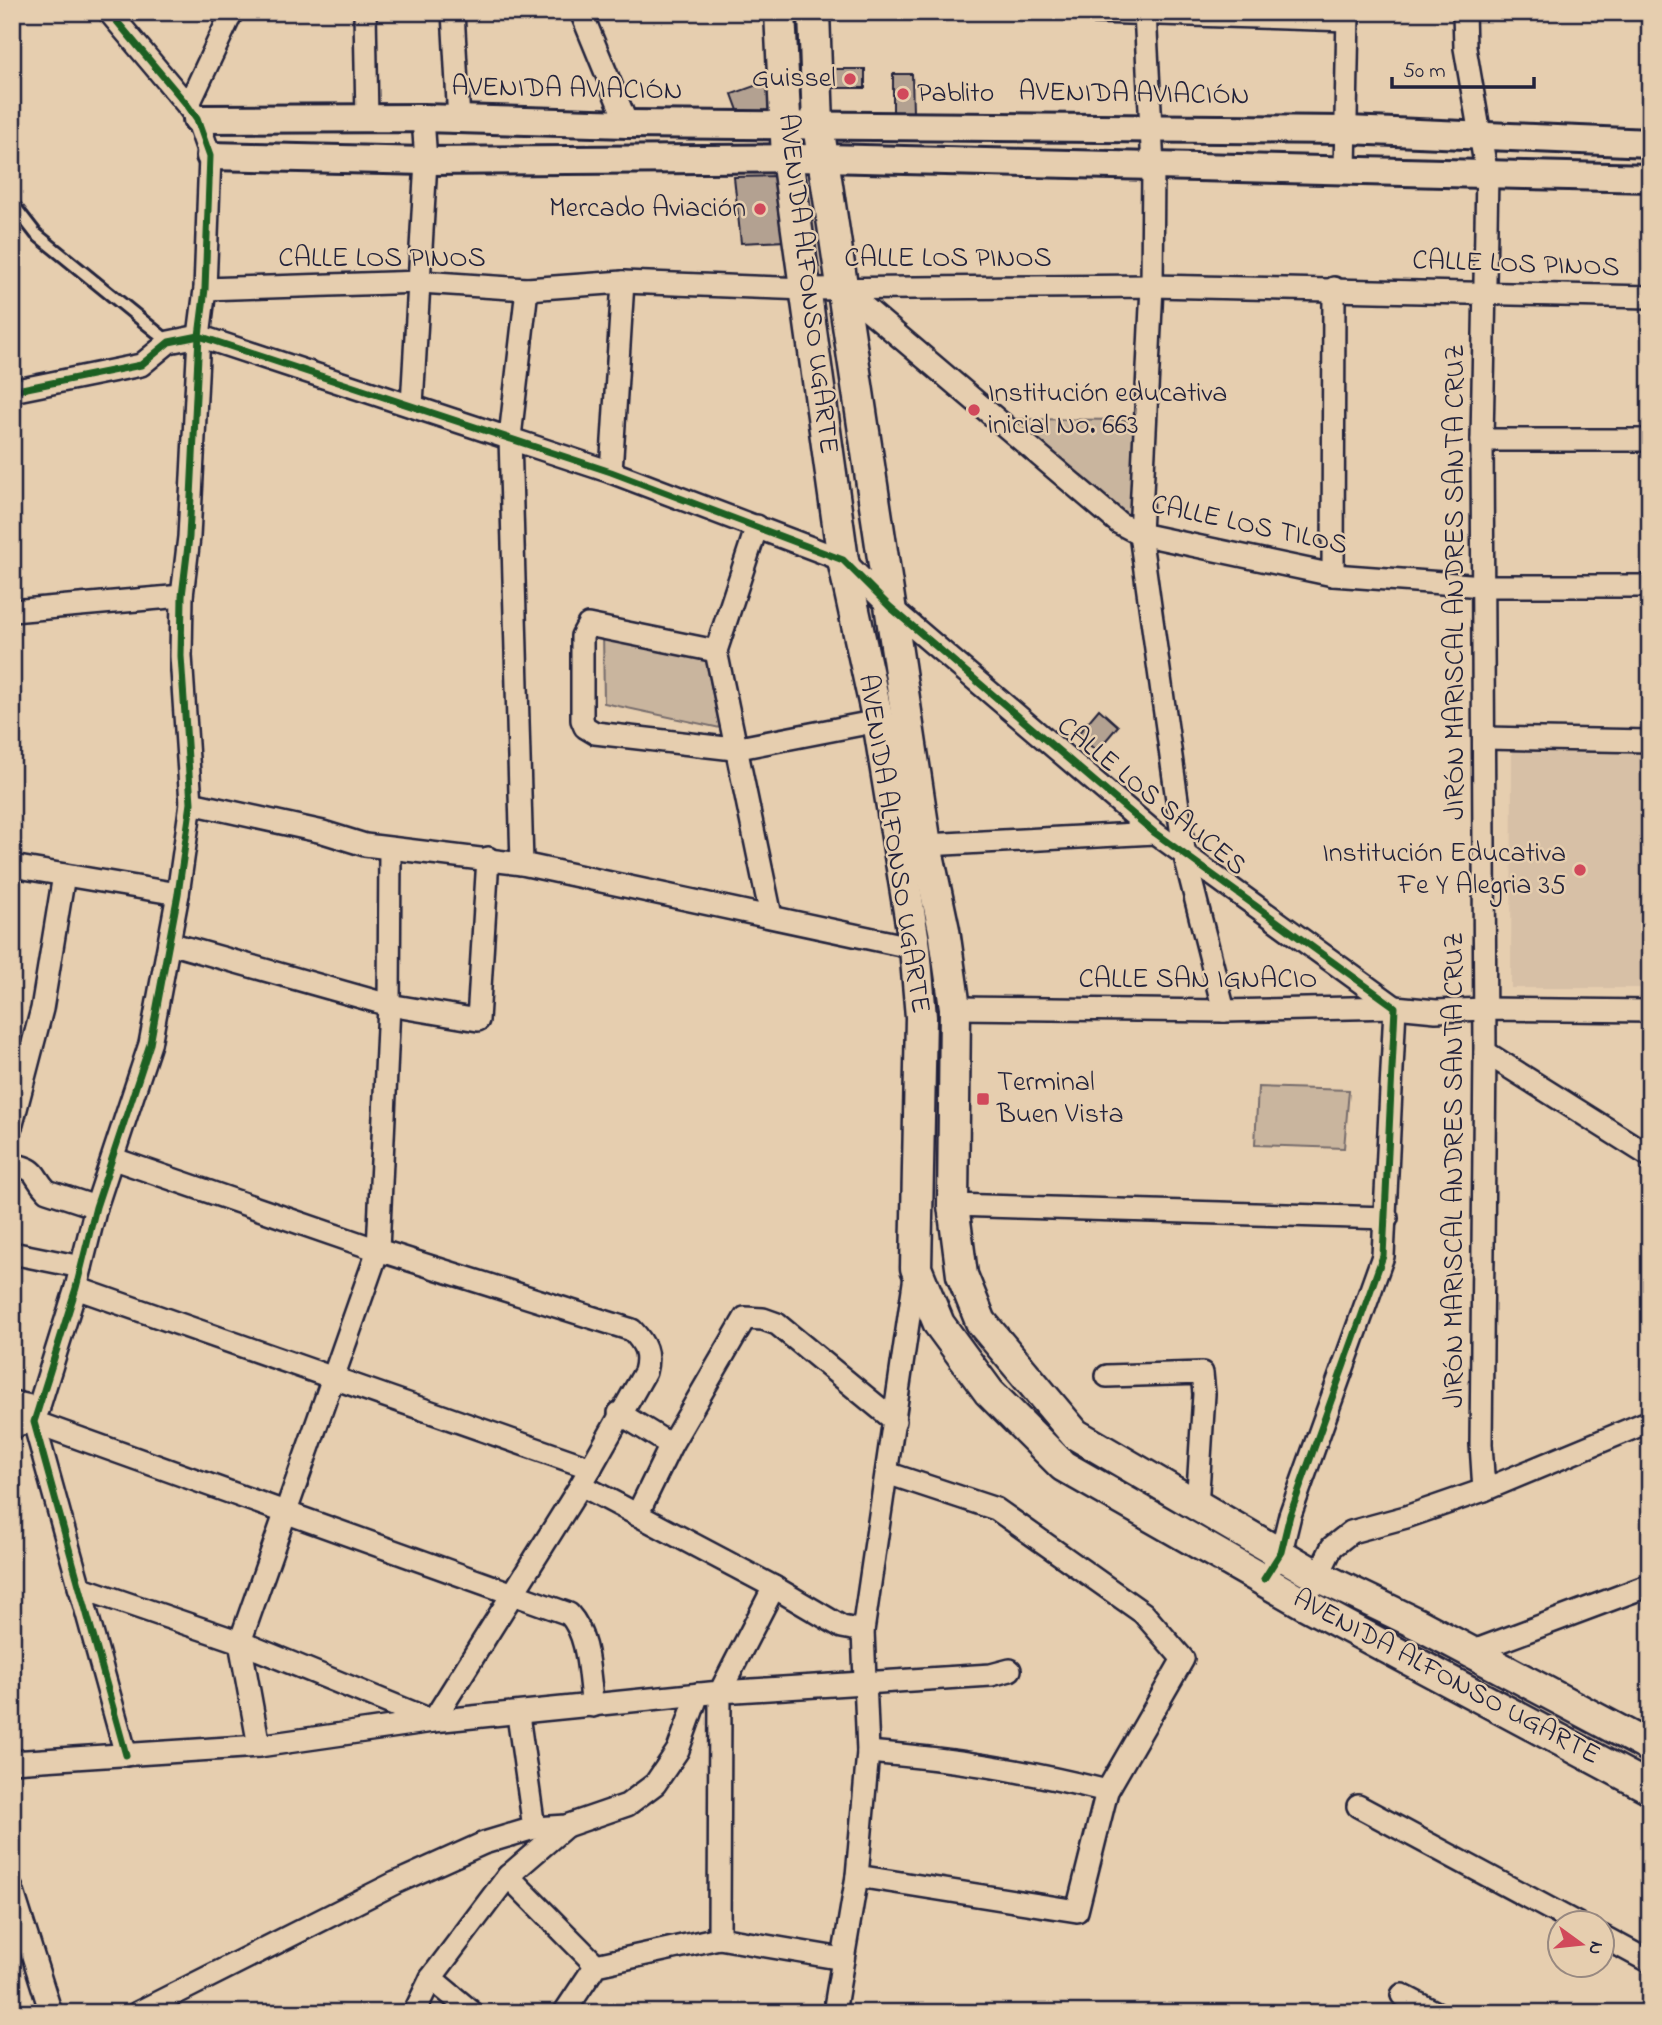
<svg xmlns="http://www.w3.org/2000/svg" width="1662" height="2025" font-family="'Indie Flower',sans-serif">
  <rect width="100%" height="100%" fill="#e6ceaf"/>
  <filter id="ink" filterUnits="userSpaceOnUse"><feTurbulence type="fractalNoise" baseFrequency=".0143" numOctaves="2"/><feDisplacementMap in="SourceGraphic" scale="14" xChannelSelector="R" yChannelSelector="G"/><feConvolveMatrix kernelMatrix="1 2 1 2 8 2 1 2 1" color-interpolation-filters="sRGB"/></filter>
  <g filter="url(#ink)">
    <polygon fill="#d7c0a6" points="1512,751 1650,751 1650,988 1511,988"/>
    <g fill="#c9b59e" stroke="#766c6c" stroke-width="2">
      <polygon points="1008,419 1134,420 1131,517 1124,517"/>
      <polygon points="603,629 706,661 720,728 604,703"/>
      <polygon points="1258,1087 1349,1090 1344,1148 1255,1145"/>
    </g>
    <g fill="#b3a191" stroke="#22223b" stroke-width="2">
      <rect x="835" y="69" width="30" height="19"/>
      <polygon points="893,74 912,74 913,113 893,113"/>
      <polygon points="774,79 771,114 739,113 732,94"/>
      <polygon points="779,176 786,241 741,243 734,177"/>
      <polygon points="1099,709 1118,726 1097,751 1077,735"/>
    </g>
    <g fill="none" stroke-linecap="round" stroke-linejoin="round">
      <defs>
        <polyline id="service" points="12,203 36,234 169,342"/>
        <g id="minor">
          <polyline points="109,12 188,106 197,119 210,156 205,289 199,336 189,537 182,596 181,656 191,803 178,894 150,1044 96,1207 76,1288 34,1422 126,1755"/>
          <polyline points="365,12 367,119"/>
          <polyline points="453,12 459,121"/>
          <polyline points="581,12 627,124"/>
          <polyline points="1095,12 1348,20"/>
          <polyline points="1145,12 1153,167 1152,286 1140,534 1185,857 1224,1011"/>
          <polyline points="1464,12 1465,48 1487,175 1482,440 1485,1052 1481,1444 1484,1490"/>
          <polyline points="188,106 232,12"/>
          <polyline points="1345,170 1348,12"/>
          <polyline points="841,287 1119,523 1140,534 1333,575 1483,586 1650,586"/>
          <polyline points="205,289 421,282 527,289 623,282 806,289 1152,286 1650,297"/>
          <polyline points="12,391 141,365 169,342 199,336 611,472 843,560 890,607 1155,833 1395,1007 1383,1256 1290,1515 1281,1552 1274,1564"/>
          <polyline points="412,405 426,161 423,118"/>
          <polyline points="1482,440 1650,440"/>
          <polyline points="611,472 623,282"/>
          <polyline points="757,526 716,651 771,916"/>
          <polyline points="1333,575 1334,288"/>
          <polyline points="12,611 182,596"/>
          <polyline points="716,651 588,625 582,636 582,720 585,727 595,733 734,749 878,721"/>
          <polyline points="1485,738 1650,741"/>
          <polyline points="191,803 323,832 365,845 522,864 915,948"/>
          <polyline points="926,845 1155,833"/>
          <polyline points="522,864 510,437 527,289"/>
          <polyline points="12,866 178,894"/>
          <polyline points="169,943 389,1005 478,1020 488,858"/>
          <polyline points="955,1008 1224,1011 1395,1007 1436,1011 1484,1009 1650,1011"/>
          <polyline points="1485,1052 1650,1156"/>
          <polyline points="12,1124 42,1009 64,875"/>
          <path d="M12,1164c29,7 18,9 35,27l49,16"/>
          <polyline points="953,1205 1387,1218"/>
          <polyline points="12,1253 81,1267"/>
          <polyline points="76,1288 591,1468"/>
          <polyline points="1107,1376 1202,1373 1204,1394 1197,1507"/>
          <polyline points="12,1402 39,1408"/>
          <polyline points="619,1413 671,1445"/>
          <path d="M12,1429l7,-5 15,-2 535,192c21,23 19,62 24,92"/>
          <polyline points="581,1485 774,1587 842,1627 863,1631"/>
          <polyline points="637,1515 671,1445 745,1318 763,1319 777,1324 895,1421"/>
          <polyline points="1313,1586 1332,1547 1351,1532 1406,1517 1484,1490 1650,1421"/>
          <polyline points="79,1587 240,1642 433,1721 720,1692 774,1587"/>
          <polyline points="1471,1652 1650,1585"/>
          <polyline points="518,1715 534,1828"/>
          <polyline points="259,1746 240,1642 378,1250 389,1005 390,849"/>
          <path d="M868,1752c86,7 155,18 239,39"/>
          <path d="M12,1762l247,-16 174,-25 148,-236 64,-113c5,-19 0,-28 -13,-42l-254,-80 -264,-91"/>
          <polyline points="1358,1806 1578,1924"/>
          <polyline points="508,1876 566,1826"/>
          <polyline points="857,1876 1077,1911 1107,1791 1183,1659 1143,1613 996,1509 887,1473"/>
          <polyline points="12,1889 51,2013"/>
          <polyline points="1602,1936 1650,1962"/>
          <polyline points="843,1959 719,1938 720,1692 991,1675 1010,1670"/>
          <polyline points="431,1978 473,2013"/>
          <polyline points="1402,1995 1437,2013"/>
          <polyline points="137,2013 395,1883 484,1843 534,1828 566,1826 627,1805 655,1784 678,1750 698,1694"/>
          <polyline points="414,2013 431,1978 508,1876 596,1965"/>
          <polyline points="564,2013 596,1965 719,1938"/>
          <polyline points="834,2013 857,1876 868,1752 863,1631 916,1269"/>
        </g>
        <g id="tertiary">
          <polyline points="197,119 423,118 627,124 1348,130 1650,143"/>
          <polyline points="210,156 426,161 824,158 1650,178"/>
        </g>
        <g id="secondary">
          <polyline points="780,12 787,158 843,560 878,721 915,948 921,1017 916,1268 939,1324 989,1392 1063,1466 1305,1604 1650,1788"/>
          <polyline points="814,12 818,125 926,845 944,930 955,1008 953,1205 962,1275 981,1322 1075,1434 1318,1576 1418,1624 1650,1747"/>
        </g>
      </defs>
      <use href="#service" stroke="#22223b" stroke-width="16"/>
      <use href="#minor" stroke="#22223b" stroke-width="26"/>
      <use href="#tertiary" stroke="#22223b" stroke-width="32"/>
      <use href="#secondary" stroke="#22223b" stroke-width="35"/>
      <use href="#service" stroke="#e6ceaf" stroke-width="10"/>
      <use href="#minor" stroke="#e6ceaf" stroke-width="21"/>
      <use href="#tertiary" stroke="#e6ceaf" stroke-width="26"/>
      <use href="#secondary" stroke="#e6ceaf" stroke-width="30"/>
      <defs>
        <g id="cycleway">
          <polyline points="109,12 188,106 197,119 210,156 205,289 199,336 189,537 182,596 181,656 191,803 178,894 150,1044 96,1207 76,1288 34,1422 126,1755"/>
          <polyline points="12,391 141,365 169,342 199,336 611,472 843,560 890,607 1155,833 1395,1007 1383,1256 1290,1515 1281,1552 1264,1579"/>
        </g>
      </defs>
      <use href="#cycleway" stroke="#e6ceaf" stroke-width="11"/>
      <use href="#cycleway" stroke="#1b5e20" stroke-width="7"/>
    </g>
  </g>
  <g fill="#d1495b" stroke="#e6ceaf" stroke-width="2.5">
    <circle cx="850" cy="79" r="7"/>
    <circle cx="903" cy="94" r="7"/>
    <circle cx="760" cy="209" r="7"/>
    <circle cx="974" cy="410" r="7"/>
    <circle cx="1580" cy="870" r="7"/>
    <rect x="976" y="1092" width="14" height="14" rx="3.5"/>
  </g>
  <g text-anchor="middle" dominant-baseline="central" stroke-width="5" stroke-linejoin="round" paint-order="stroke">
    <g font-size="28" fill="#22223b" stroke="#e6ceaf" text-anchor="end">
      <text x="836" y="79">Guissel</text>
      <text x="917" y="94" text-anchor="start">Pablito</text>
      <text x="746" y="209">Mercado Aviación</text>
      <text x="988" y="394" text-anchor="start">Institución educativa<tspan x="988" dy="32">inicial No. 663</tspan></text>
      <text x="1566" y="854">Institución Educativa<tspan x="1566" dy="32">Fe Y Alegria 35</tspan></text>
      <text x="997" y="1083" text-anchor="start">Terminal<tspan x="997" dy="32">Buen Vista</tspan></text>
    </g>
    <g font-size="28" fill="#22223b" stroke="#e6ceaf">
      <text transform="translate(567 90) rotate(1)">AVENIDA AVIACIÓN</text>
      <text transform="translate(1134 95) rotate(1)">AVENIDA AVIACIÓN</text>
      <text x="382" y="259">CALLE LOS PINOS</text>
      <text x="948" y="259">CALLE LOS PINOS</text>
      <text transform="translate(1516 265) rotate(2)">CALLE LOS PINOS</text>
      <text transform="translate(807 284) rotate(83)">AVENIDA ALFONSO UGARTE</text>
      <text transform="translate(1249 526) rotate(12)">CALLE LOS TILOS</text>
      <text transform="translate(1456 582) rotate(-90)">JIRÓN MARISCAL ANDRES SANTA CRUZ</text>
      <text transform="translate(1151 797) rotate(39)">CALLE LOS SAUCES</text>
      <text transform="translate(893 844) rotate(81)">AVENIDA ALFONSO UGARTE</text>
      <text x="1198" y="980">CALLE SAN IGNACIO</text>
      <text transform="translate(1455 1170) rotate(-90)">JIRÓN MARISCAL ANDRES SANTA CRUZ</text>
      <text transform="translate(1446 1678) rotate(28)">AVENIDA ALFONSO UGARTE</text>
    </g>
  </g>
  <rect width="1662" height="2025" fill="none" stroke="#e6ceaf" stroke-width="42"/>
  <rect x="21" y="21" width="1620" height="1983" fill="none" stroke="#22223b" stroke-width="2.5" filter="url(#ink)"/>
  <g transform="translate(1581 1944) rotate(105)"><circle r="33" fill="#e6ceaf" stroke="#988981" stroke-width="2"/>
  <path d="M0-5L12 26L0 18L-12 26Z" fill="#d1495b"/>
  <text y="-10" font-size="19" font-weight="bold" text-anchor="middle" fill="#22223b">N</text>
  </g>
  <path d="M1392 77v10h142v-10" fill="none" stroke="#22223b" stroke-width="3.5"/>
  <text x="1403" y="77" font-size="21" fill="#22223b" stroke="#e6ceaf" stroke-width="5" paint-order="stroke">50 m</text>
</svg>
